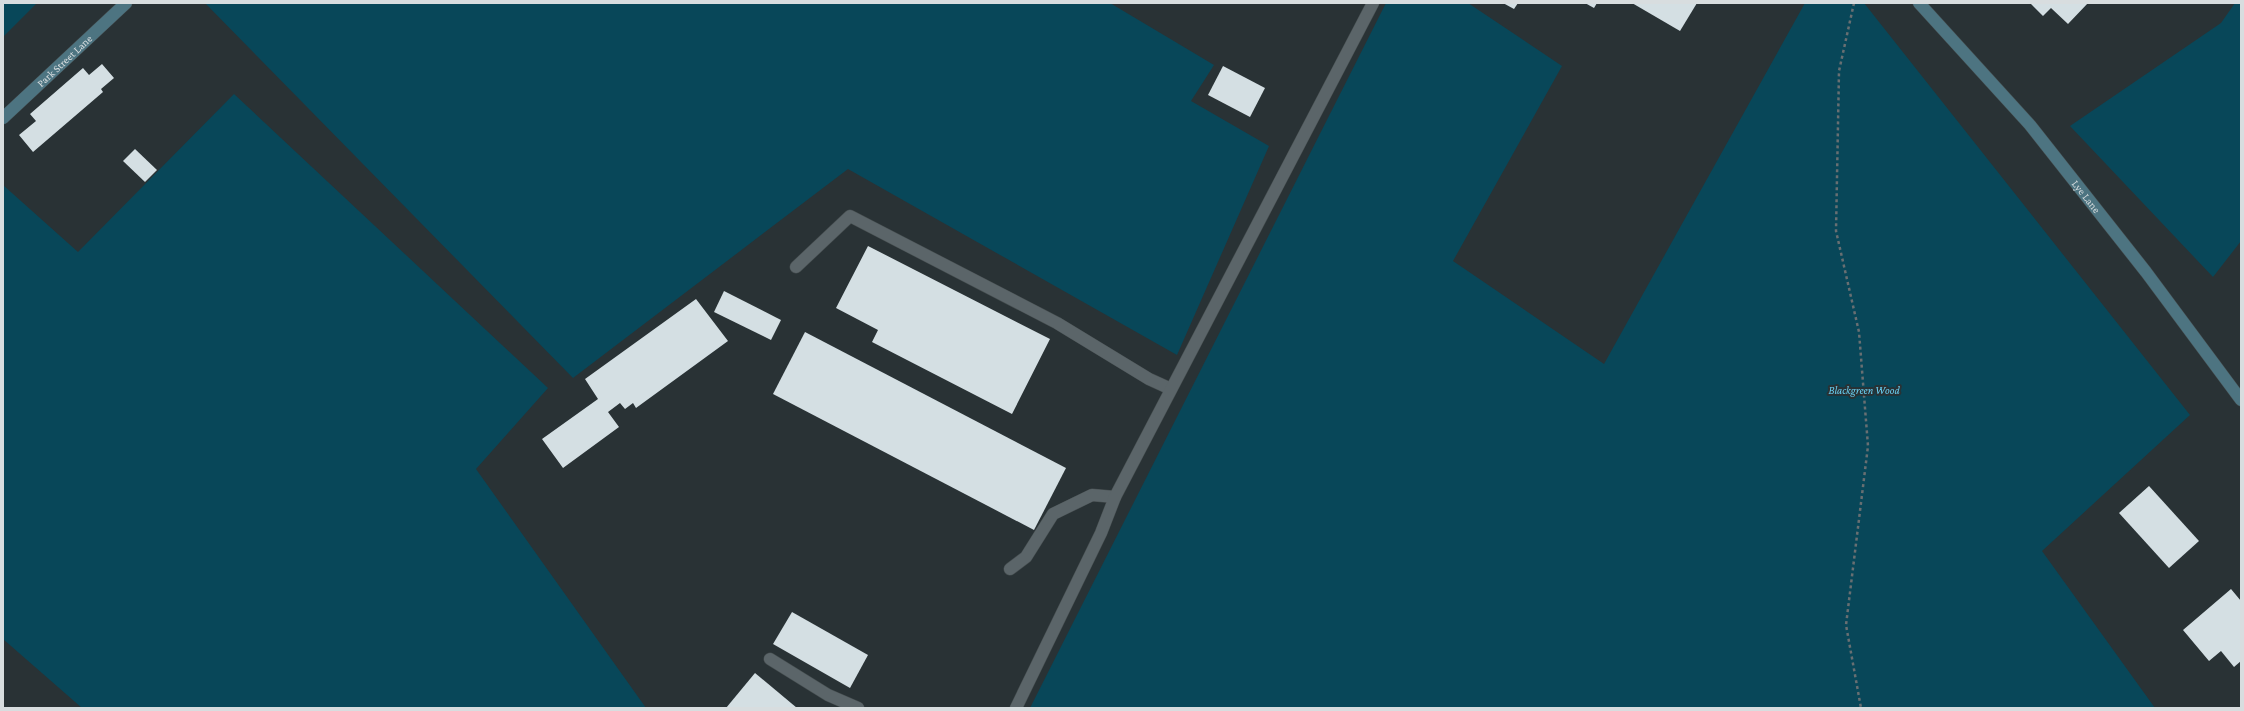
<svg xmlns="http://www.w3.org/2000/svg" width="2244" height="711" font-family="'Crimson Pro',serif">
  <rect width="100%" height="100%" fill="#293235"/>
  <g fill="#084759">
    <polygon points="3,3 37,3 3,37"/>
    <polygon points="205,3 1110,3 1214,65 1191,101 1269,146 1177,355 848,169 573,378"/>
    <polygon points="1386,3 1468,3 1562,66 1453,261 1604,364 1805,3 1864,3 2190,415 2042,551 2155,708 1030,708"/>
    <polygon points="2235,3 2241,3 2241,241 2213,277 2070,126 2221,23"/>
    <polygon points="234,94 548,388 476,469 646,708 82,708 3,639 3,185 78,252"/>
  </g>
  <g fill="#d4dfe3">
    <polygon points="1503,3 1518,3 1514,9"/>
    <polygon points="1585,3 1597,3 1594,8"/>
    <polygon points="1632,3 1697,3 1680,31"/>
    <polygon points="2030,3 2088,3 2068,24 2051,8 2043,16"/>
    <polygon points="102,64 114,78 101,89 103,92 33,152 19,135 36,121 30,114 83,68 89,75"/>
    <polygon points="1223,66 1265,88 1250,117 1208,95"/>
    <polygon points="135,149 157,170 145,182 123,161"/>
    <polygon points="868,246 1050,339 1012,414 872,342 878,330 836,308"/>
    <polygon points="724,291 781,320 771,340 714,312"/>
    <polygon points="696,299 728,341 636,408 633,403 625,409 620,403 608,412 619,427 563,468 542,439 598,399 585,379"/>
    <polygon points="805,332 1066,468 1034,530 773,394"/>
    <polygon points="2149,486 2199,541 2169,568 2119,513"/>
    <polygon points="2231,589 2241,601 2241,661 2234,667 2221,651 2209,661 2183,630"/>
    <polygon points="792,612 868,655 850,688 773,644"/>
    <polygon points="755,673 797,708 726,708"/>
  </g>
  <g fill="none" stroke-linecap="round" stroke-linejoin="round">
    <defs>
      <g id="lane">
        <polyline points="796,267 850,216 1057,323 1149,379 1171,389"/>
        <polyline points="1010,569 1026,557 1053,514 1092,495 1115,497"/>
        <polyline points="770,659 828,695 858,708"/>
        <polyline points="1016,708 1101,533 1115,497 1373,3"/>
      </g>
      <g id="secondary">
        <path id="s1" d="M1919,3l111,122 116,147 95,128"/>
        <path id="s2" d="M3,118l123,-115"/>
      </g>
    </defs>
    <use href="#lane" stroke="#454d4f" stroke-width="13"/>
    <use href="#secondary" stroke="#454d4f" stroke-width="13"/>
    <polyline stroke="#686f72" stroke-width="2.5" stroke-dasharray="3 3" stroke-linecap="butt" points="1854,3 1839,71 1836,231 1859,332 1868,446 1846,625 1861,708"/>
    <use href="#lane" stroke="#5b6569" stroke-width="12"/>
    <use href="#secondary" stroke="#4d7481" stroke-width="12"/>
  </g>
  <g text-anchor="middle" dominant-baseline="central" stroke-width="4" stroke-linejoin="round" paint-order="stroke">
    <g font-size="11" fill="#d8dddf" stroke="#293235">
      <text stroke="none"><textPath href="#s2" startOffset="84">Park Street Lane</textPath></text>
      <text stroke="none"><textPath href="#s1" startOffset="256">Lye Lane</textPath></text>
    </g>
    <g font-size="11" font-style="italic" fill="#69d1f4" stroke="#293235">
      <text x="1864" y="390">Blackgreen Wood</text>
    </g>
  </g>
  <rect width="2244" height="711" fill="none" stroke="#d8dddf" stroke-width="8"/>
</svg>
